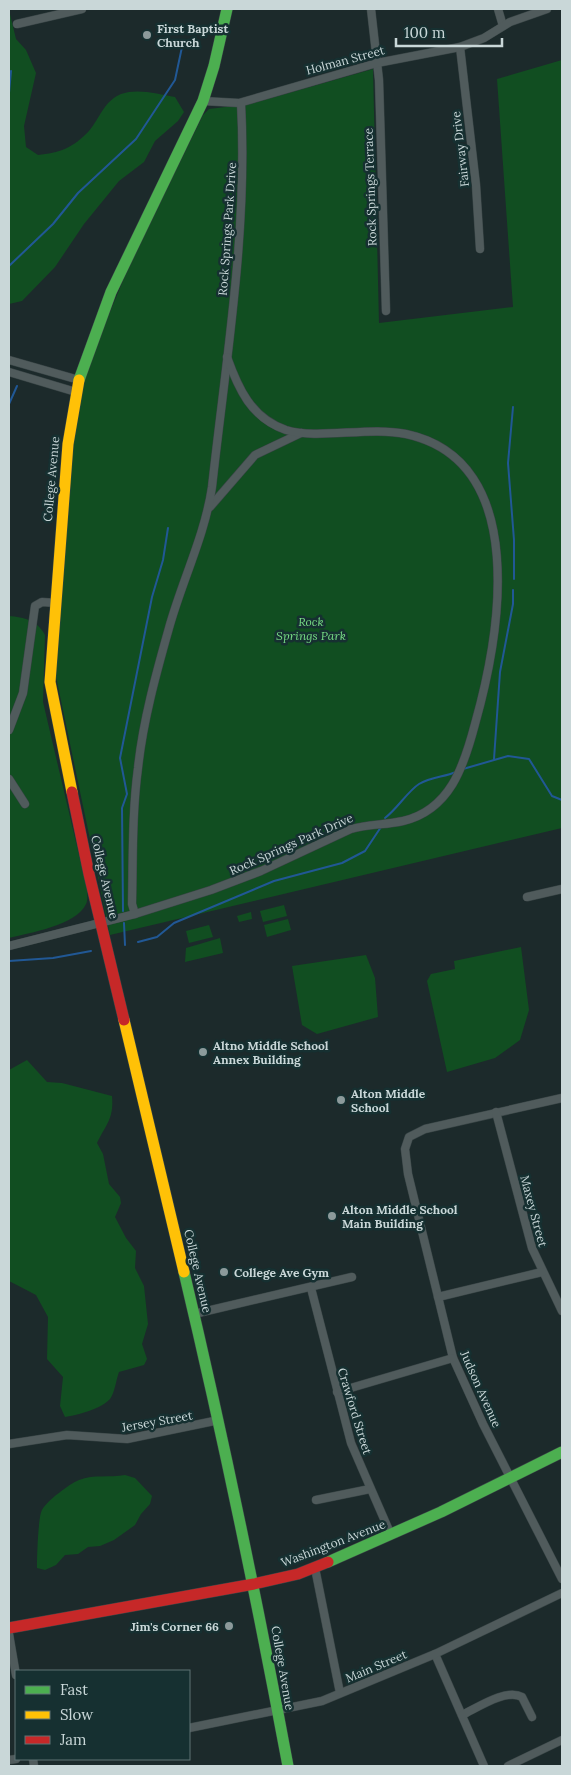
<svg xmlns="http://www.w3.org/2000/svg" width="571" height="1775" font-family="Lora,serif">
  <rect width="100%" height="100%" fill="#1c2a2b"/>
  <g fill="#114e21">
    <path d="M9,10l7,29 10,11 10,23 -12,53 2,21 12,8c21,-2 35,-7 51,-24 11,-13 15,-30 32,-37 16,-6 38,0 54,3l9,15 -6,9 -23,20 -11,21 -25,19 -35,43 -29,43 -33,34 -13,3z"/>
    <polygon points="562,60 562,828 110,935 55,672 75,427 83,385 99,338 135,252 203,115 209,109 250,104 373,69 379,323 513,307 497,79"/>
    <path d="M9,616c15,1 29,5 36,19l-2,67 44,187c0,4 1,12 -1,15 -9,21 -57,29 -77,34z"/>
    <polygon points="284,905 287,916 263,922 260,911"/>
    <polygon points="251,912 252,919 239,922 237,916"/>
    <polygon points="288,919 291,930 267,937 264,925"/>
    <polygon points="209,925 213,937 189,943 186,931"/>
    <polygon points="220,938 223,953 185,962 186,948"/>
    <polygon points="521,947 529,1010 520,1040 495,1058 447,1072 427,981 431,974 455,969 454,961"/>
    <polygon points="366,955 375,978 378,1017 317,1034 302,1025 292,966"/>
    <path d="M27,1060l20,22 15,1 50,13c2,23 -6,28 -15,47l6,11 6,30 11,13 1,6 -6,14 11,21 10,13 -1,17 9,18 4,38 -6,20 5,15 -3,6 -25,7c-3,8 -4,20 -9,27 -9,10 -32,16 -45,18l-5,-11 3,-29 -16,-18 1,-42 -12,-22 -27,-14v-211z"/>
    <path d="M125,1475l10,3 17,18 -2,8 -9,10 -6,11 -21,15 -14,6 -12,1 -10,7 -13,1 -9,10 -11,5 -8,-2c0,-10 1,-51 5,-58 5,-9 27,-26 37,-30 15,-6 31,-2 46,-5z"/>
  </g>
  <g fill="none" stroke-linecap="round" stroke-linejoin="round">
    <g stroke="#215895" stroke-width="2">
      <polyline points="9,93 11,71"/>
      <polyline points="9,266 53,224 78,193 136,139 175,80 182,47"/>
      <polyline points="9,404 17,386"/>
      <polyline points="513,407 508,463 514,540 514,579"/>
      <polyline points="494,759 500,672 513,604 513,590"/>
      <polyline points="463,769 508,756 529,759 552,796 562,800"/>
      <path d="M385,818c12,-9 23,-27 34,-34 12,-7 25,-7 37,-12"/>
      <polyline points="123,911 122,808 127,794 120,758 152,597 163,560 168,528"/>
      <polyline points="124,923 125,945"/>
      <polyline points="138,942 157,937 174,923 274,881 342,863 365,851 381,827"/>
      <polyline points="9,961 53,958 91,951"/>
    </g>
    <defs>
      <g id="street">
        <polyline points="371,9 379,80 386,311"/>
        <polyline points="498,9 503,26"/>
        <polyline points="17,24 82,9"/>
        <polyline points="460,47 476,185 480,249"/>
        <polyline points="203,101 239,103 377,63 460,47 484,38 510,22 547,9"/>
        <polyline points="9,360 79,380"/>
        <polyline points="9,372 76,392"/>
        <polyline points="210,507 255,455 301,433"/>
        <polyline points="9,730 23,693 35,606 42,602 56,603"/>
        <polyline points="9,779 25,804"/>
        <polyline points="527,897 562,889"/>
        <path d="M135,914l-3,-10c1,-45 0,-91 6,-136 5,-47 18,-94 31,-140 13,-47 36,-93 43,-141 14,-128 36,-256 29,-384"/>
        <path d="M9,946l126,-32 76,-24 50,-19 90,-42c17,-5 34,-4 52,-8 47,-11 61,-55 72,-97 25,-89 56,-263 -69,-290 -37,-8 -88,6 -120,-4 -35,-12 -48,-42 -59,-73"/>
        <polyline points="562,1098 425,1129 409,1137 405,1149 408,1174 453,1358 483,1424 562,1579"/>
        <polyline points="496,1112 532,1248 562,1311"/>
        <polyline points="311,1288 351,1443 391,1535"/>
        <polyline points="438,1297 542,1272"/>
        <polyline points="194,1314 352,1277"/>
        <polyline points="337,1392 453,1358"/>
        <polyline points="9,1444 67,1435 127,1439 219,1420"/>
        <polyline points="316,1500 370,1489"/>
        <polyline points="315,1568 340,1693"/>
        <polyline points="9,1634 16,1675"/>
        <polyline points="435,1654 484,1766"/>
        <path d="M462,1715c15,-7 44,-27 60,-18l10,20"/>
        <polyline points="189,1728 322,1701 435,1654 562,1593"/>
        <polyline points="33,1759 34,1766"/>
        <polyline points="9,1760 16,1759"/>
        <polyline points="508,1766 562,1740"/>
      </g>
      <g id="fast">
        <polyline points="79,380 111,292 203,101 214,66 227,9"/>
        <path d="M184,1272c39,164 73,328 104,494"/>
        <polyline points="328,1562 441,1512 562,1452"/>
      </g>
      <g id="slow">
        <polyline points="72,792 50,682 68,444 79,380"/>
        <polyline points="124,1020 184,1272"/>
      </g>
      <g id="jam">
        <polyline points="72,792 89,874 124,1020"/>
        <polyline points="9,1628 254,1584 298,1574 328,1562"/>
      </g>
    </defs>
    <use href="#street" stroke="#394546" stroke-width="9"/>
    <use href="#fast" stroke="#394546" stroke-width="12"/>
    <use href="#slow" stroke="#394546" stroke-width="12"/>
    <use href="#jam" stroke="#394546" stroke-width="12"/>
    <use href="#street" stroke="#505b5c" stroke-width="8"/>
    <use href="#fast" stroke="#4caf50" stroke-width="11"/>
    <use href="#slow" stroke="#ffc107" stroke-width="11"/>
    <use href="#jam" stroke="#c62828" stroke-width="11"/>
  </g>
  <g fill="#8c9a9b" stroke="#163031" stroke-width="2">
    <circle cx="147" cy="35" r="5"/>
    <circle cx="203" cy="1052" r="5"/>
    <circle cx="341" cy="1100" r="5"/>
    <circle cx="332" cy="1216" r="5"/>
    <circle cx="224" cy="1272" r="5"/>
    <circle cx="229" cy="1626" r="5"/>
  </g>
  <g text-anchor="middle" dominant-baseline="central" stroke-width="5" stroke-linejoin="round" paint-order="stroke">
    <g font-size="12" font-weight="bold" fill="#c9d7d8" stroke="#163031" text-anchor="start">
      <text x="157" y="28">First Baptist<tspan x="157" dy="14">Church</tspan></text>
      <text x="213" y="1045">Altno Middle School<tspan x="213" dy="14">Annex Building</tspan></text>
      <text x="351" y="1093">Alton Middle<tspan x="351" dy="14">School</tspan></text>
      <text x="342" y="1209">Alton Middle School<tspan x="342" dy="14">Main Building</tspan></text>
      <text x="234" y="1272">College Ave Gym</text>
      <text x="219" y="1626" text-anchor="end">Jim's Corner 66</text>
    </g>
    <g font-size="12" fill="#c9d7d8" stroke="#163031">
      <text transform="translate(345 60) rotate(-15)">Holman Street</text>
      <text transform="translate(460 149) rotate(-97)">Fairway Drive</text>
      <text transform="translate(370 187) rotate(-92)">Rock Springs Terrace</text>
      <text transform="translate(227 229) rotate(-86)">Rock Springs Park Drive</text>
      <text transform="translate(51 479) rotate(-85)">College Avenue</text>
      <text transform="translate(291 844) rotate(-24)">Rock Springs Park Drive</text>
      <text transform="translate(105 877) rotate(77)">College Avenue</text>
      <text transform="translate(534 1211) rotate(75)">Maxey Street</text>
      <text transform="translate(198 1271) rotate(77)">College Avenue</text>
      <text transform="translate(481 1389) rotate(66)">Judson Avenue</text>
      <text transform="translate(355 1411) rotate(73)">Crawford Street</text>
      <text transform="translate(157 1421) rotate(-10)">Jersey Street</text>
      <text transform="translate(333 1543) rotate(-21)">Washington Avenue</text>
      <text transform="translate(376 1666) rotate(-23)">Main Street</text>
      <text transform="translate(283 1668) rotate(80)">College Avenue</text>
    </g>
    <g font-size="12" font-style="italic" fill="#76da84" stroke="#163031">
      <text x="311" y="621">Rock<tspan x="311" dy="14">Springs Park</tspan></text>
    </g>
  </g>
  <rect width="571" height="1775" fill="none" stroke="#c9d7d8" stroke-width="20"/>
  <rect x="15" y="1670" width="175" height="90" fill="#163031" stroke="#5e7374"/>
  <rect x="25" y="1686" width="25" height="8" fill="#4caf50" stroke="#5e7374"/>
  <text x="60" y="1695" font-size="15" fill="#c9d7d8">Fast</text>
  <rect x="25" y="1711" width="25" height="8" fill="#ffc107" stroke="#5e7374"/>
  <text x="60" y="1720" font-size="15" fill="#c9d7d8">Slow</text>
  <rect x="25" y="1736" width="25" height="8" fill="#c62828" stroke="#5e7374"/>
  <text x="60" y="1745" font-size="15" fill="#c9d7d8">Jam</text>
  <path d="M396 38v8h106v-8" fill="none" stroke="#c9d7d8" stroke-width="2.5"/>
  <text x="404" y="38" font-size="15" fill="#c9d7d8" stroke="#163031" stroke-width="4" paint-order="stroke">100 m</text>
</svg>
